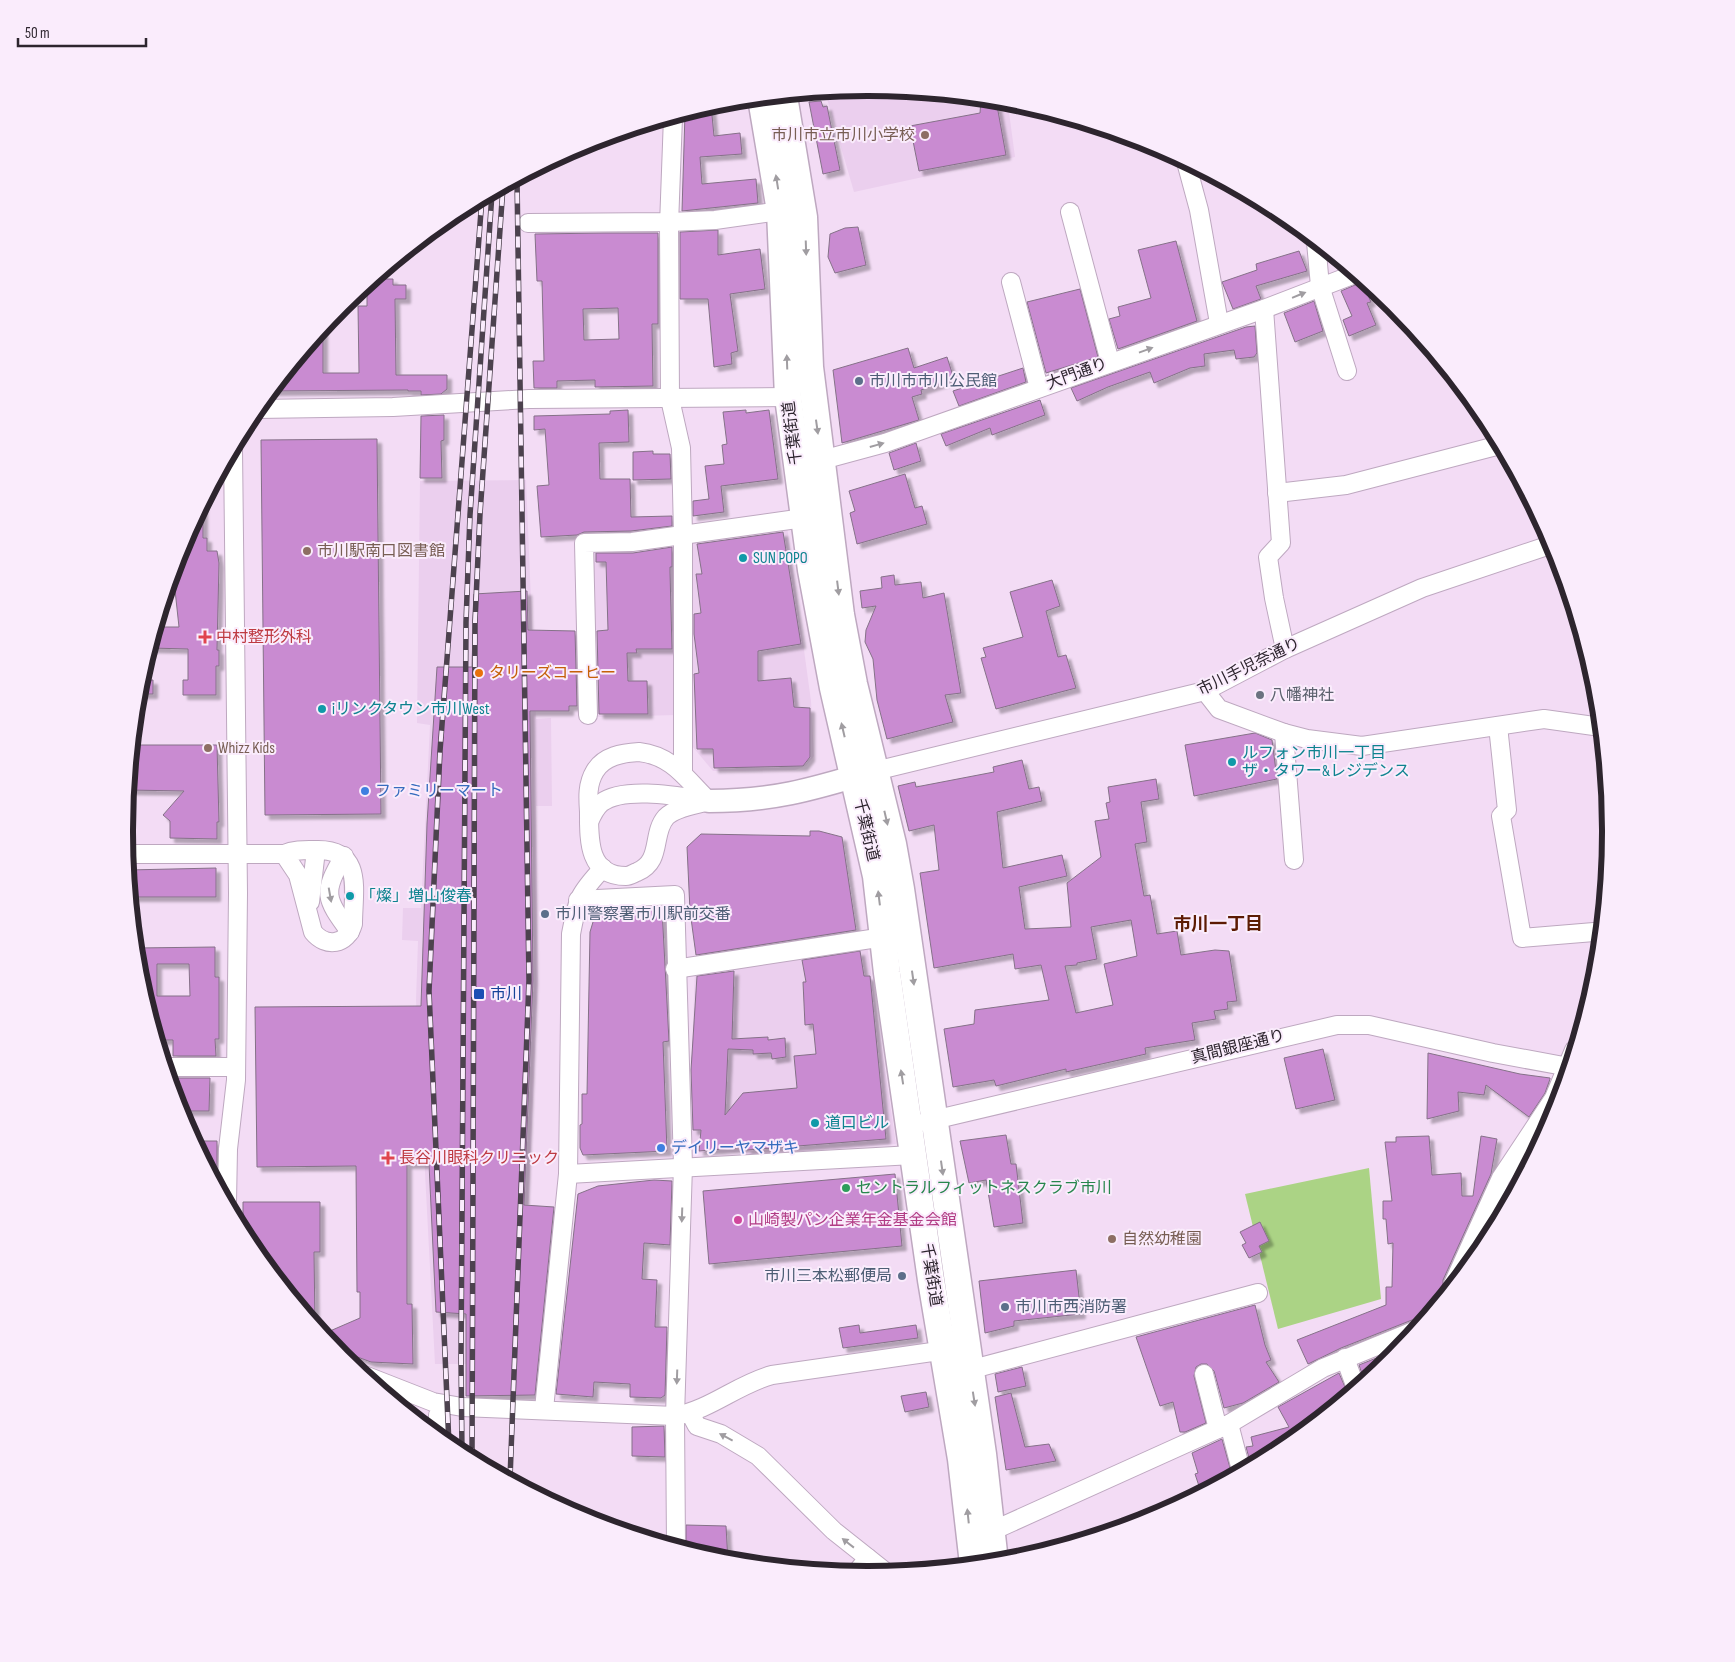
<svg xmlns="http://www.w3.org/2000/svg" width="1735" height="1662" font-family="'Sofia Sans Condensed','Noto Sans JP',sans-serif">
  <defs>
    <filter id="shadow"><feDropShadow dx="4.5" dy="4.5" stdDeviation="1" flood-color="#0004"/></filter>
  </defs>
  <rect width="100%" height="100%" fill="#f3dcf5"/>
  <g fill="#ebcfee">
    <polygon points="868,88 1013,102 1024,105 1024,109 1009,112 1015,157 854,192 825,92"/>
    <polygon points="526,480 536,719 551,718 552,806 536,806 538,981 529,1197 518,1364 435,1364 416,1000 418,941 402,940 403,908 421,908 430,725 417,723 420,481"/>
    <polygon points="787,526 811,701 814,756 806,766 795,770 713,771 692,746 691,540"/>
    <polygon points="678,543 678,715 594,717 593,551"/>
    <polygon points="867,945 896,1144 747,1156 746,1152 696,1153 689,1131 695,970"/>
  </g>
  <polygon fill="#abd385" points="1369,1168 1381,1299 1278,1329 1245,1194"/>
  <g fill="#c98bd1" stroke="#857188" fill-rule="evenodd" filter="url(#shadow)">
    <polygon points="981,99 996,100 1006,155 919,171 910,126 980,113"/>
    <polygon points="821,101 823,107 827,106 840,170 823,174 809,102"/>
    <polygon points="711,105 714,136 740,133 742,154 700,157 702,184 756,179 758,203 682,211 685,113"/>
    <polygon points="858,227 866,265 835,273 828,257 830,234 845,228"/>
    <polygon points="718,230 718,255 760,249 765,289 730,294 738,351 731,353 732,364 714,367 708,299 680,299 680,232"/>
    <path d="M604,233h54v91h-6l1,62 -58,1v-7l-38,1v7h-23l-1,-27h11l-2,-80h-5l-2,-47zM618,308l1,31 -35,1 -1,-31z"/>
    <polygon points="1176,241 1197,321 1118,349 1109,319 1120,316 1118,307 1151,298 1138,250"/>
    <polygon points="1299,251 1307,271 1256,286 1261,299 1233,309 1222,282 1257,270 1256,264"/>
    <polygon points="373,279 393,279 393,285 406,285 406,299 395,299 396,375 447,375 447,389 441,394 421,395 421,391 408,391 408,390 271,391 323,328 323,373 359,373 358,306 367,306 367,284"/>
    <polygon points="1362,282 1371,302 1367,303 1376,325 1349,336 1343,320 1352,316 1341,291"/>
    <polygon points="1080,289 1098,357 1046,373 1027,302"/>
    <polygon points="1314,301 1323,331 1295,342 1284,313"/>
    <polygon points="1255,326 1257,353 1254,357 1236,359 1234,350 1204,354 1205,366 1190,368 1154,383 1150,372 1108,387 1077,401 1071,388 1246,327"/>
    <polygon points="908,348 914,368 947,357 954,379 921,390 922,394 912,397 919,420 842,443 833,370"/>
    <polygon points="1023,368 1026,382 959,406 953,391"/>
    <polygon points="1040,400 1045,415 992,435 990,428 946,446 941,434"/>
    <polygon points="628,410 629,442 599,443 600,479 630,479 631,517 672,516 672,526 631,531 584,532 577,535 541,537 537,486 549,485 545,429 534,430 534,416 610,414 610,411"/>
    <polygon points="746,410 746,413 769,410 778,479 721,486 724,512 693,516 693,501 709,499 705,466 724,464 722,445 727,444 723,412"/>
    <polygon points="444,415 444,440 441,441 442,478 420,478 421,416"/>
    <polygon points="377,439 381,814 265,815 261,440"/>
    <polygon points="916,443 921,461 894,470 889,453"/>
    <polygon points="653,451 653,454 670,454 671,479 633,480 633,452"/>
    <polygon points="905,474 915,508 922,506 927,524 857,544 850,513 855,511 849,491"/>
    <polygon points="203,505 203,538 207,538 207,551 217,551 219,563 217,650 219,650 219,666 216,666 216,695 183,695 183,680 188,680 188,649 150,648 156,627 179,627 175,590 167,590 181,546"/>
    <polygon points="783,532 801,644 758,651 758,681 791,678 794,707 810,708 810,757 803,766 714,768 713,749 697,749 694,674 699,673 694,634 694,614 701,613 696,574 702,574 697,544"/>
    <polygon points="672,547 672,567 670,567 670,572 672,649 636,649 637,653 627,653 628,681 647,681 648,714 599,714 597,631 608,630 606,562 596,562 596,553 633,553"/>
    <polygon points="894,575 895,585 921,582 923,598 944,593 961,693 945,695 953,722 887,739 877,700 873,659 865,642 866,630 876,606 862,608 860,591 882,588 881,577"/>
    <polygon points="1052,580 1060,606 1046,611 1058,657 1066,655 1076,688 996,709 981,658 986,657 983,648 1023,637 1010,592"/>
    <polygon points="527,591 528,630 575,631 577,706 569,706 569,711 530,711 533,980 524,1205 554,1207 535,1395 466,1396 466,1314 436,1312 429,1164 407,1164 407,1304 412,1304 413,1364 371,1362 336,1349 323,1334 360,1318 360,1292 357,1292 356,1166 257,1167 255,1007 421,1006 427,824 437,667 472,667 474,594"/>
    <polygon points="140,680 153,680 153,694 138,694"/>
    <polygon points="1255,733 1272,740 1277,779 1194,796 1185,745"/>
    <polygon points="132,745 217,745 219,822 217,822 217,839 170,838 170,821 163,815 184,791 128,790"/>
    <path d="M1022,760l7,29 10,-2 3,14 -45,11 6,56 59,-13 5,21 -48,11 6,42 46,-2 -4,-44 34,-26 -6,-36 14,-2 -3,-16 4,-1 -2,-15 48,-8 3,20 -18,3 6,40 -12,2 9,52 6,-1 7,39 20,-3 4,24 34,-5 14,1 8,50 -10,1 1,7 -14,2 2,8 -24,4 3,17 -50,8 1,6 -80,18v-3l-70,17 -2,-6 -41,7 -9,-58 30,-5 1,-14 74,-10 -8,-35 -26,4 -2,-15 -79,14 -14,-95 19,-3 -5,-45 -25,6 -11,-45 17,-4 1,5 78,-15 -1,-5zM1131,920l6,36 -33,8 9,41 -37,8 -11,-47 12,-1v-2l20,-4 -6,-32z"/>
    <polygon points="810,831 819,831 842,837 856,930 696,955 690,911 687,847 701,834 810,836"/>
    <polygon points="216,868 216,897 131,897 128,870"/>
    <polygon points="662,909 669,1041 663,1042 667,1151 583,1155 580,1148 580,1125 582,1124 582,1094 587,1094 590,932 596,912"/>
    <path d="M215,947v30h4v62h-4l1,17h-43v-16h-15l-20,-64 -2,-28zM157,964h32l1,32h-33z"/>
    <polygon points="860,951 864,976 870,976 886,1139 747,1150 747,1147 699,1151 701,1130 693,1130 691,1070 697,976 734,971 732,1039 768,1037 768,1040 785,1038 786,1057 772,1059 771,1053 753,1054 753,1050 728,1049 725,1115 743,1093 797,1088 794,1056 816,1054 813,1024 805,1025 803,982 806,982 802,960"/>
    <polygon points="1323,1049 1335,1100 1296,1109 1284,1058"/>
    <polygon points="1428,1053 1520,1074 1550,1078 1550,1079 1545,1093 1529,1117 1486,1085 1484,1095 1458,1092 1459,1111 1427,1119"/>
    <polygon points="169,1078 210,1078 209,1111 179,1111"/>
    <polygon points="1006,1135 1011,1164 1016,1164 1023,1223 994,1227 986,1180 969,1183 960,1141"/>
    <polygon points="1429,1136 1432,1175 1461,1173 1462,1196 1473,1196 1481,1136 1497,1139 1491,1174 1443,1280 1443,1286 1446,1292 1422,1321 1412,1320 1341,1348 1308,1364 1297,1340 1386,1305 1386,1287 1392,1287 1393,1243 1388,1244 1386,1219 1383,1219 1383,1201 1392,1201 1385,1142 1396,1142 1396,1137"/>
    <polygon points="194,1141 217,1141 217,1183 204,1159"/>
    <polygon points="895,1174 902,1246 709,1264 703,1191"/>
    <polygon points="654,1180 672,1181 670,1245 644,1243 642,1279 657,1280 655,1327 667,1327 665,1395 661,1398 630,1397 630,1384 594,1382 593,1397 556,1394 578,1194 598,1186"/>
    <polygon points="243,1202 320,1202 320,1252 314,1252 315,1324 249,1244 243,1232"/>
    <polygon points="1260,1222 1269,1241 1259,1246 1262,1252 1249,1258 1242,1245 1246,1243 1240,1232"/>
    <polygon points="1076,1270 1081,1314 1014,1321 1014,1326 985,1333 979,1281"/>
    <polygon points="1255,1305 1265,1345 1271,1360 1266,1362 1279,1382 1243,1403 1224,1408 1214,1371 1207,1364 1201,1364 1196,1367 1194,1376 1206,1423 1185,1432 1180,1432 1173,1402 1160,1406 1136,1337"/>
    <polygon points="859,1325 860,1333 916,1325 918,1338 843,1348 839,1328"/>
    <polygon points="1401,1348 1393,1357 1364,1380 1359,1365"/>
    <polygon points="1022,1367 1026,1386 998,1392 995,1374"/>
    <polygon points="1339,1373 1348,1394 1322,1415 1310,1421 1317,1419 1280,1449 1251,1465 1246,1447 1253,1446 1251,1437 1289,1427 1278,1407"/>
    <polygon points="926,1392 929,1407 905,1412 901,1396"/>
    <polygon points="1011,1393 1025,1447 1049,1444 1056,1461 1006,1470 995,1397"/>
    <polygon points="664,1426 665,1457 632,1456 632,1427"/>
    <polygon points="1222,1439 1232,1475 1201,1492 1195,1474 1198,1473 1192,1453"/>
    <polygon points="686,1525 726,1526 728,1561 686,1549"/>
  </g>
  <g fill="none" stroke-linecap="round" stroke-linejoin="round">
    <defs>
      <g id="minor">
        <polyline points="673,117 669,225 670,399 681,448 683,534 683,774"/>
        <polyline points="1186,162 1199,210 1219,323"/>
        <polyline points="1070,212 1110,362"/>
        <polyline points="528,223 670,222 715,220 780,211"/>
        <polyline points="1316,242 1320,286 1347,371"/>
        <polyline points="1011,282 1039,388"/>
        <polyline points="1264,309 1281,543 1268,557 1274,598 1285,649"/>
        <polyline points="257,409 393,407 529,399 788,397"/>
        <polyline points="811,463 885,443 1264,309 1355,274"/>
        <polyline points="1277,493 1346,485 1500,445"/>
        <polyline points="1205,691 1219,709 1284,733 1307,739 1362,746 1544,719 1601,727"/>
        <polyline points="588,715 584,543 632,542 804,518"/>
        <polyline points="1498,726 1507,810 1501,816 1522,938 1594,932 1601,935"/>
        <polyline points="1284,733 1294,860"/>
        <path d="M639,752c34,4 47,27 70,49 -12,4 -33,6 -43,16 -15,17 -3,44 -29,55 -3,1 -7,4 -11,4 -38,0 -37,-36 -37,-64 -1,-14 -2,-28 6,-41 9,-15 27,-18 44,-19z"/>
        <polyline points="875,771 1205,691 1285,649 1422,588 1553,544"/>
        <path d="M589,822c3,-7 6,-14 12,-19 22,-17 77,-7 103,-3"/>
        <path d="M126,854h158c11,-5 22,-4 34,-4 46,0 35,41 35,74 -6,21 -27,24 -40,8l-15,-57 -14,-21"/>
        <path d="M344,856c-22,37 -19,42 6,76"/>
        <polyline points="578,900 675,895 683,1166 675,1416 676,1546"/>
        <polyline points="310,902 316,850"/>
        <polyline points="675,969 884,937"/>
        <polyline points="166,1067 236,1067"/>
        <polyline points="925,1122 1337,1025 1369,1025 1493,1053 1569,1067"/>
        <polyline points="568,1174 913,1155"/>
        <polyline points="227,1202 228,1149 236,1080 238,893 233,449"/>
        <polyline points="1453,1284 1501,1178 1554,1098 1574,1050"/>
        <polyline points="1345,1358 1356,1388"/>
        <polyline points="969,1370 1258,1293"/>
        <polyline points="1204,1374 1218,1429"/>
        <path d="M364,1375l69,27 29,5 213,9c35,-6 63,-32 97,-41l181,-26"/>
        <path d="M544,1409l24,-235 3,-240c7,-36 7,-39 32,-66"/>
        <polyline points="690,1413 697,1426 721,1434 758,1456 834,1531 887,1573"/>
        <polyline points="438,1415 438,1436"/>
        <polyline points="1229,1424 1241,1470"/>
        <polyline points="992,1531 1229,1424 1323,1368 1416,1330"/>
        <polyline points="856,1573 868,1558"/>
      </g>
      <path id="major" d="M709,801c63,0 101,-11 161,-29"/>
      <g id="highway">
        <polyline points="784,96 804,217 810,367 841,615 854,684 893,844 901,889 983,1454 995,1562"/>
        <polyline points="761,98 780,211 788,397 811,570 833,688 876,876 887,973 931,1280 961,1459 973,1564"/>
      </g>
    </defs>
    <use href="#minor" stroke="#bea8c0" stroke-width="20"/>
    <use href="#major" stroke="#bea8c0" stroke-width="25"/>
    <use href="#highway" stroke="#bea8c0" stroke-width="29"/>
    <use href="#minor" stroke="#fff" stroke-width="18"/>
    <use href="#major" stroke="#fff" stroke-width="22"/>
    <use href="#highway" stroke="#fff" stroke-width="26"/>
    <defs>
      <g id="rail">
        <polyline points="1505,1208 1523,1175"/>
        <polyline points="449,1445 429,991 440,751 482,198"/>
        <polyline points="462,1453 461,1359 466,622 470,515 492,193"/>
        <polyline points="472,1459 475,621 480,514 503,187"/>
        <polyline points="510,1479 529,980 517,179"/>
      </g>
    </defs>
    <use href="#rail" stroke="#4c424e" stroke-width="5.5"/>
    <use href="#rail" stroke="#faecfc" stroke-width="4" stroke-dasharray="11" stroke-linecap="butt"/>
  </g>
  <defs><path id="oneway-solid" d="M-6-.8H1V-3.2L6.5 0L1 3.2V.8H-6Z" transform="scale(1.25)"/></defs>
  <g fill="#a09da1">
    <use href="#oneway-solid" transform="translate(777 182) rotate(-99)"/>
    <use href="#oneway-solid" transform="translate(806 248) rotate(88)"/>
    <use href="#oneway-solid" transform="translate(1299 295) rotate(-22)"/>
    <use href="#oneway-solid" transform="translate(1146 350) rotate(-20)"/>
    <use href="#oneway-solid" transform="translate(787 362) rotate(-92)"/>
    <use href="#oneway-solid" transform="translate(817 427) rotate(82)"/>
    <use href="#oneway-solid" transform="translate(877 445) rotate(-16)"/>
    <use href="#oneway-solid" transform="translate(838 588) rotate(83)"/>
    <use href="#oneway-solid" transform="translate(843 730) rotate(-103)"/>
    <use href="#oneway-solid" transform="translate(886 818) rotate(77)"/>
    <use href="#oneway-solid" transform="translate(330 895) rotate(80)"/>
    <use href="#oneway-solid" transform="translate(879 898) rotate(-97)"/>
    <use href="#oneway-solid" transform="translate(913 978) rotate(82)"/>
    <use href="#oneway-solid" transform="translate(902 1077) rotate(-99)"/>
    <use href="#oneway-solid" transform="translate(942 1168) rotate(82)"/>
    <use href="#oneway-solid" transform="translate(682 1215) rotate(92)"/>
    <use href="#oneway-solid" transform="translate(677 1377) rotate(92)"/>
    <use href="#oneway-solid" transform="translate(974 1399) rotate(81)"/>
    <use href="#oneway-solid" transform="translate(726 1437) rotate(-152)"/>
    <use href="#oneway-solid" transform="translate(968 1516) rotate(-96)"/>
    <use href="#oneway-solid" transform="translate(848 1543) rotate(-142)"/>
  </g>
  <g fill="#8d6e63" stroke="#faecfc" stroke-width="2">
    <circle cx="925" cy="135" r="5"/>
    <circle cx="307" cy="551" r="5"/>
    <circle cx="208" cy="748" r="5"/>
    <circle cx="1112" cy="1239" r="5"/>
  </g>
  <g fill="#5c6f8a" stroke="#faecfc" stroke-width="2">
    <circle cx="859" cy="381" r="5"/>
    <circle cx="545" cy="914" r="5"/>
    <circle cx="902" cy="1276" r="5"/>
    <circle cx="1005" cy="1307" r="5"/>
  </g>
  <g fill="#0f9aa8" stroke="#faecfc" stroke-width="2">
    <circle cx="743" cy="558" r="5"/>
    <circle cx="322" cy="709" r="5"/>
    <circle cx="1232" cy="762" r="5"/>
    <circle cx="350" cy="896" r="5"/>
    <circle cx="815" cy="1123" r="5"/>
  </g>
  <g fill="#e0444e" stroke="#faecfc" stroke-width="2">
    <path d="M202.5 629.5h5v5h5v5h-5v5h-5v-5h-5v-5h5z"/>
    <path d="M385.5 1150.5h5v5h5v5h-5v5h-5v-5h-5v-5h5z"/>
  </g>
  <circle fill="#e8710a" stroke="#faecfc" stroke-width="2" cx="479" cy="673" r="5"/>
  <circle fill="#6b7280" stroke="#faecfc" stroke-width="2" cx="1260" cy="695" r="5"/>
  <g fill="#3f7fe0" stroke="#faecfc" stroke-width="2">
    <circle cx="365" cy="791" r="5"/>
    <circle cx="661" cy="1148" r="5"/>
  </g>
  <rect fill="#1a4fb4" stroke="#faecfc" stroke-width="2" x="473" y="988" width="12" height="12" rx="2.5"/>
  <circle fill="#2e9e5b" stroke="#faecfc" stroke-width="2" cx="846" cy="1188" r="5"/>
  <circle fill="#d1479c" stroke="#faecfc" stroke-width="2" cx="738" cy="1220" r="5"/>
  <g text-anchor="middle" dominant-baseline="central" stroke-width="4" stroke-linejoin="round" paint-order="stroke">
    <g font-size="16" fill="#785e54" stroke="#faecfc" text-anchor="start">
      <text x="915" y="135" text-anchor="end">市川市立市川小学校</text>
      <text x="317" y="551">市川駅南口図書館</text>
      <text x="218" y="748">Whizz Kids</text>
      <text x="1122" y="1239">自然幼稚園</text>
    </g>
    <g font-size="16" fill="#2d252e" stroke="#faecfc">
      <text transform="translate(1077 374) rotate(-20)">大門通り</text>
      <text transform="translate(793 433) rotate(-97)">千葉街道</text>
      <text transform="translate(1249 667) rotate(-26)">市川手児奈通り</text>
      <text transform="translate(866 830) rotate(77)">千葉街道</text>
      <text transform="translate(1238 1047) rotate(-14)">真間銀座通り</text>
      <text transform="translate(931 1275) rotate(81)">千葉街道</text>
    </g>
    <g font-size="16" fill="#4e5e75" stroke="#faecfc" text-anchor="start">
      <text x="869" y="381">市川市市川公民館</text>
      <text x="555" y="914">市川警察署市川駅前交番</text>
      <text x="892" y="1276" text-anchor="end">市川三本松郵便局</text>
      <text x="1015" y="1307">市川市西消防署</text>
    </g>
    <g font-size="16" fill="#0d838f" stroke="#faecfc" text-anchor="start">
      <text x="753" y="558">SUN POPO</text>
      <text x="332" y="709">iリンクタウン市川West</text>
      <text x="1242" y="753">ルフォン市川一丁目<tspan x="1242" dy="18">ザ・タワー&amp;レジデンス</tspan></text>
      <text x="360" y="896">「燦」増山俊春</text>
      <text x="825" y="1123">道口ビル</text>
    </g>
    <g font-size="16" fill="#be3a42" stroke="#faecfc" text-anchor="start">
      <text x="216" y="637">中村整形外科</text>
      <text x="399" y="1158">長谷川眼科クリニック</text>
    </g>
    <g font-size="16" fill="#c56008" stroke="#faecfc" text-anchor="start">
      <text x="489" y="673">タリーズコーヒー</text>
    </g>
    <g font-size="16" fill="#5b616d" stroke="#faecfc" text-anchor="start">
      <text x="1270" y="695">八幡神社</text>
    </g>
    <g font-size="16" fill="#366cbe" stroke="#faecfc" text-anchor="start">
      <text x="375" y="791">ファミリーマート</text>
      <text x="671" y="1148">デイリーヤマザキ</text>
    </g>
    <g font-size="16" fill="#164399" stroke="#faecfc" text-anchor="start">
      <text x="490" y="994">市川</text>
    </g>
    <g font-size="16" fill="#27864d" stroke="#faecfc" text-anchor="start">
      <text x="856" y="1188">セントラルフィットネスクラブ市川</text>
    </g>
    <g font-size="16" fill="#b23c85" stroke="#faecfc" text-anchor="start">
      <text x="748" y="1220">山崎製パン企業年金基金会館</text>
    </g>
    <g font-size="18" font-weight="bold" fill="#5c1b03" stroke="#faecfc">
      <text x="1218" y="924">市川一丁目</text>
    </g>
  </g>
  <path d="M0 0H1735V1662H0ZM867 96H868A734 734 0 0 1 1602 830V832A734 734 0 0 1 868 1566H867A734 734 0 0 1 133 832V830A734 734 0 0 1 867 96Z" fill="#faecfc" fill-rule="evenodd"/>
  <path fill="none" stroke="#2d252e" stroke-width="6" d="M867 96H868A734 734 0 0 1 1602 830V832A734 734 0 0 1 868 1566H867A734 734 0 0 1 133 832V830A734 734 0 0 1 867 96Z"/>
  <path d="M18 38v8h128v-8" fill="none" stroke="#2d252e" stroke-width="2.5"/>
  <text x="25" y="38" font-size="15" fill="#2d252e" stroke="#faecfc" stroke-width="4" paint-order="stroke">50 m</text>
</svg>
